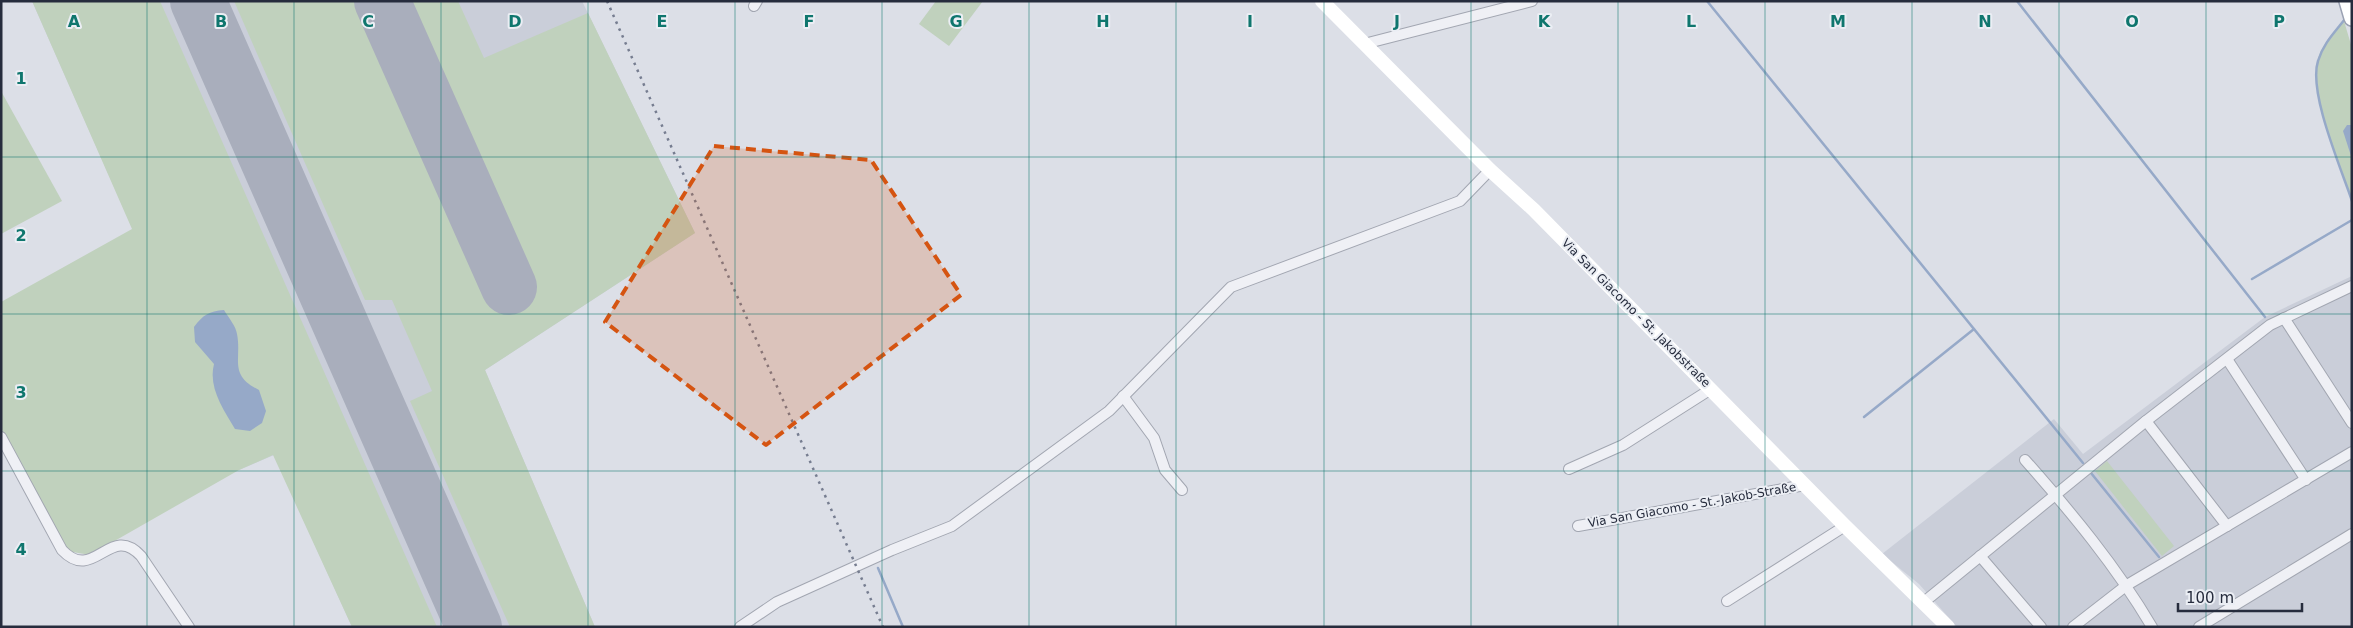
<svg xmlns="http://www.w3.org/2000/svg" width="2353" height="628" font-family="'DejaVu Sans',sans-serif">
  <rect width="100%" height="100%" fill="#dcdfe7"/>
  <g fill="#caced9">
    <polygon points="32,1 582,1 695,233 485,370 595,627 352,627 274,455 239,470"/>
    <polygon points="2352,276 2352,627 1957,627 1919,584 1882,554 2054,419 2083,454 2265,317"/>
  </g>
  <g fill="#c0d1bd">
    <polygon points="32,1 160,1 437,627 352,627 273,455 239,470 90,555 67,551 1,428 1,302 132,229"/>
    <polygon points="234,1 458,1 484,58 588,13 695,233 485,370 595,627 510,627 410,401 432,391 392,300 365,300"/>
    <polygon points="936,1 983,1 949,46 919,24"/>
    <path d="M2344,21l8,27v153c-12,-36 -42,-102 -35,-138 3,-17 16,-30 27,-42z"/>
    <polygon points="1,91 62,201 1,234"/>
    <polygon points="2107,461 2174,546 2162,556 2095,471"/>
  </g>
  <g fill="#96a9c8">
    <polygon points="2347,125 2352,125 2352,159 2343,131"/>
    <path d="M224,310c4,7 12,16 13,24 5,25 -9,41 22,56l7,21 -4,12 -12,8 -15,-2c-12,-20 -27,-42 -21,-65l-19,-22 -1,-15c9,-12 15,-16 30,-17z"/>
  </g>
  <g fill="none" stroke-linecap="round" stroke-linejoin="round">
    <g stroke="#96a9c8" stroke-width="2.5">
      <polyline points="1707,1 2083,463"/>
      <polyline points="2017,1 2265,317"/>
      <path d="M2345,19c-11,14 -22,25 -27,42 -10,31 23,107 34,140"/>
      <polyline points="2252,279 2352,220"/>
      <polyline points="1864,417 1974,329"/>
      <polyline points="2091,473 2159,557"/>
      <polyline points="878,568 903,627"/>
    </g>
    <g stroke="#a9aebc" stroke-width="56">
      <polyline points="198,1 474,627"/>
      <polyline points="382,1 509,287"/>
    </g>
    <defs>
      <g id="street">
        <polyline points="754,6 757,1"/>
        <polyline points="1364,44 1532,1"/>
        <polyline points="2284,318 2352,423"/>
        <polyline points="2227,359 2306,480"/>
        <polyline points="1123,396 1154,438 1165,470 1182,490"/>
        <polyline points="2146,421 2227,526"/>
        <path d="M1,437l61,113c32,34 48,-28 79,6l48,71"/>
        <path d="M2025,460c46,52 91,106 127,167"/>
        <polyline points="1569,469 1623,445 1711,389"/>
        <polyline points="1578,526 1805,485"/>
        <polyline points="1980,556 2041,627"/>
        <polyline points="1727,601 1845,526"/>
        <polyline points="1924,602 2146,421 2270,325 2352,286"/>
        <polyline points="740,627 777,602 892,550 952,526 1109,411 1231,287 1460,201 1490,170"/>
        <polyline points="2073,627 2127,585 2352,452"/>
        <polyline points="2199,627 2352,534"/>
      </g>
      <polyline id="primary" points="2347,1 2352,18"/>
    </defs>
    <use href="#street" stroke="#a2a6b1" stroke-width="12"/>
    <use href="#primary" stroke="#9ba2b3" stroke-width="18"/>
    <use href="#street" stroke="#eff0f5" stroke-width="10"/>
    <polyline stroke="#fff" stroke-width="14" points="1322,1 1490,170 1534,210 1845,526 1948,627"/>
    <use href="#primary" stroke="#fff" stroke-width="15"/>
    <polyline stroke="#767d90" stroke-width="2.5" stroke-dasharray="2.5 5" stroke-linecap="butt" points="607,1 883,627"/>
  </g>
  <path fill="#d55411" fill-opacity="0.2" stroke="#d55411" stroke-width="4" stroke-dasharray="10 6" stroke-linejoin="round" d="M714,146l157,14 90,135 -195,150 -161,-123z"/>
  <path fill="none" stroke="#0f766e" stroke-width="1" stroke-opacity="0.55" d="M147,1v626M294,1v626M441,1v626M588,1v626M735,1v626M882,1v626M1029,1v626M1176,1v626M1324,1v626M1471,1v626M1618,1v626M1765,1v626M1912,1v626M2059,1v626M2206,1v626M1,157h2351M1,314h2351M1,471h2351"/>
  <g text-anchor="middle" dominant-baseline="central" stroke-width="4" stroke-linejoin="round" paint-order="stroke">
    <g font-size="12" fill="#262c3d" stroke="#ebeef4">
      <text transform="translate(1636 313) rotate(45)">Via San Giacomo - St. Jakobstraße</text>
      <text transform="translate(1692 505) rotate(-10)">Via San Giacomo - St.-Jakob-Straße</text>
    </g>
  </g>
  <g font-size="16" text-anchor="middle" font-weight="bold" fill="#0f766e" stroke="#ebeef4" stroke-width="4" stroke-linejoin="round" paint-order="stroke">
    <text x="74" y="27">A</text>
    <text x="221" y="27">B</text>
    <text x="368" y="27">C</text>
    <text x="515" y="27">D</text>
    <text x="662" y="27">E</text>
    <text x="809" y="27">F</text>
    <text x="956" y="27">G</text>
    <text x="1103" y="27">H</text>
    <text x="1250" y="27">I</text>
    <text x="1397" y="27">J</text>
    <text x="1544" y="27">K</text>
    <text x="1691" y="27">L</text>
    <text x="1838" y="27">M</text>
    <text x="1985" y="27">N</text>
    <text x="2132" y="27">O</text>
    <text x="2279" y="27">P</text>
    <text x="21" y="84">1</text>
    <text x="21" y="241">2</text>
    <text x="21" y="398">3</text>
    <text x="21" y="555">4</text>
  </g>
  <rect width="2353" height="628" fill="none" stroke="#262c3d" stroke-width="5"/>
  <path d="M2178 603v8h124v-8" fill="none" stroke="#262c3d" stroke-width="2.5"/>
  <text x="2186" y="603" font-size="15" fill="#262c3d" stroke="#ebeef4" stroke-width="4" paint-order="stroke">100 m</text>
</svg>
